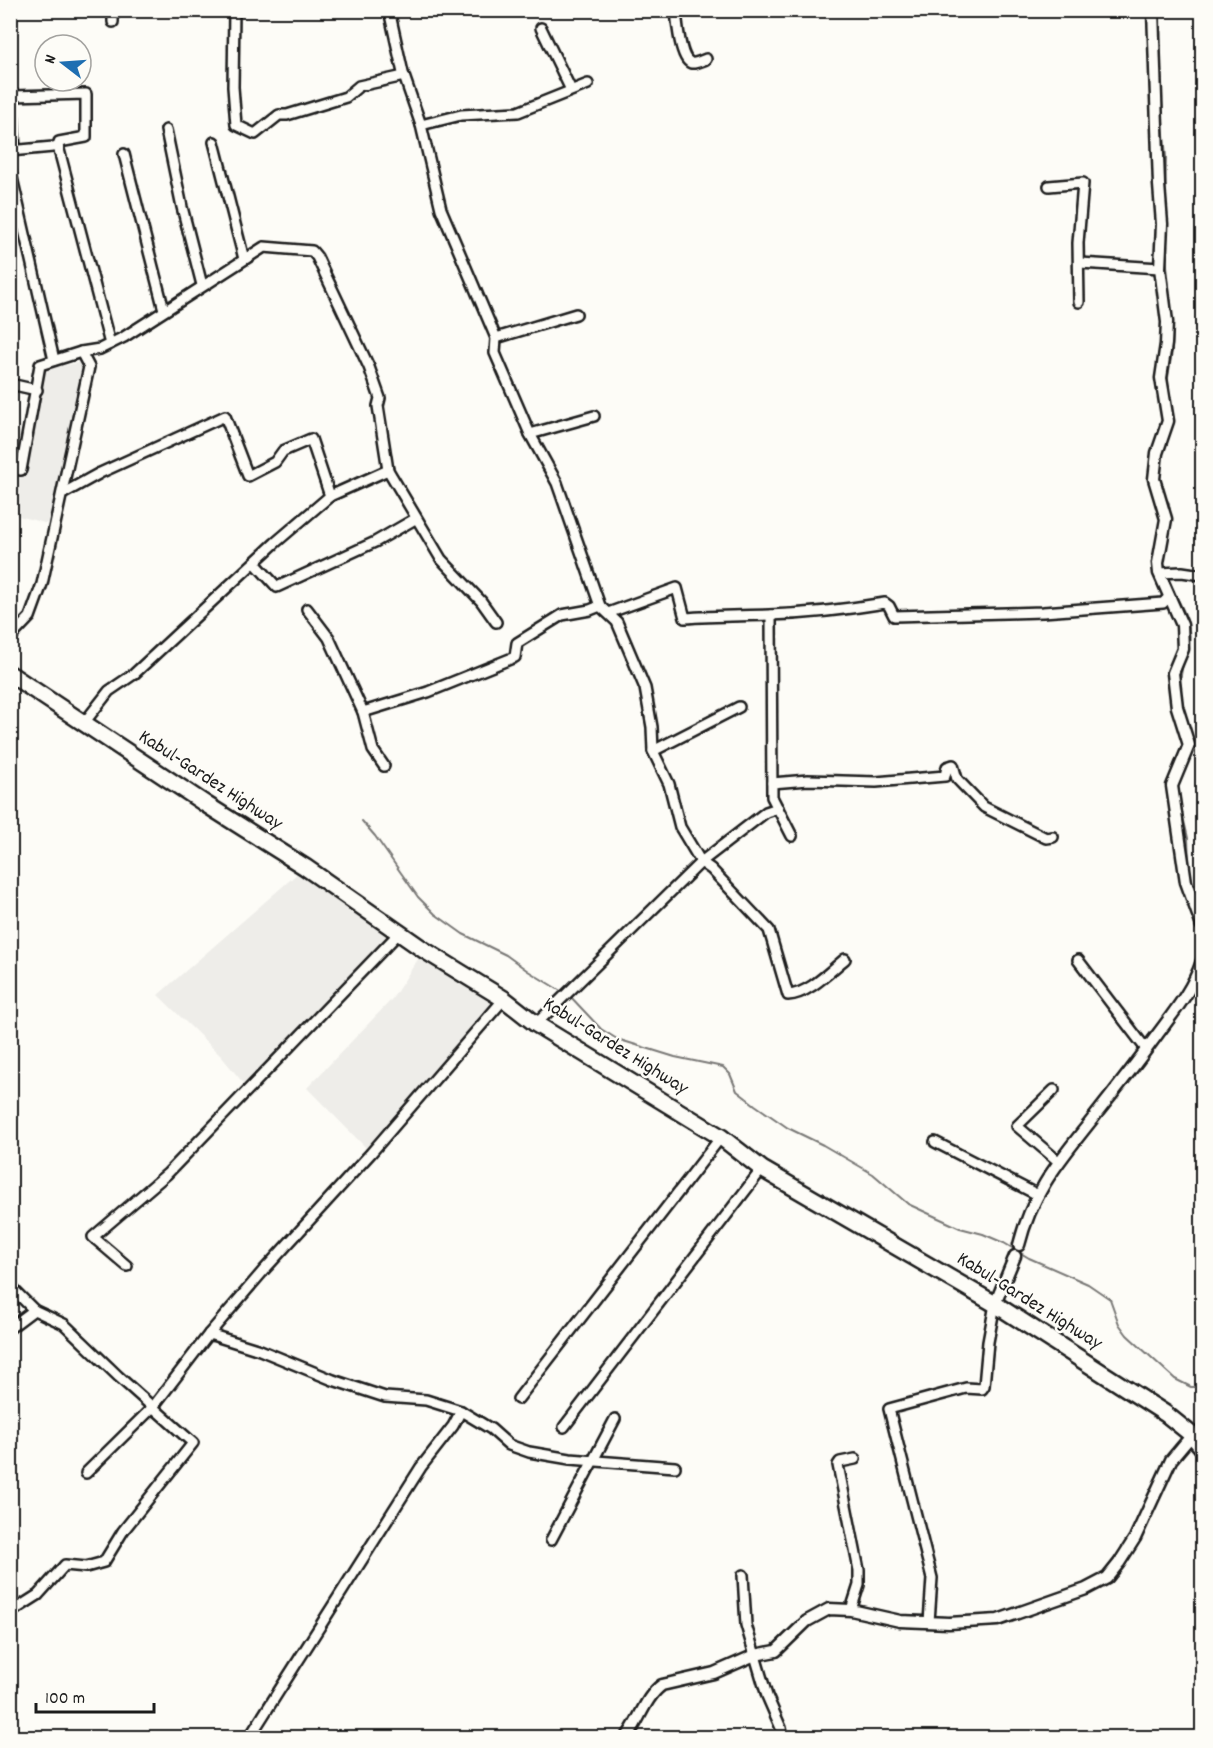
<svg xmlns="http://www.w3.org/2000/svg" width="1213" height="1748" font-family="Dekko,sans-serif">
  <rect width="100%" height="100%" fill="#fdfcf7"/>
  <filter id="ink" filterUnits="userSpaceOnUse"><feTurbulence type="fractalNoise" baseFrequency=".0167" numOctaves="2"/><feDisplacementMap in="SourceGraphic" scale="12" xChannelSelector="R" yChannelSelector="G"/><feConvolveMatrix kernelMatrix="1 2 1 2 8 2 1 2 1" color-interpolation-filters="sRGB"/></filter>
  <g filter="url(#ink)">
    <g fill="#eeede9">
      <polygon points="86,361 48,524 11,514 10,475 16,476 34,401 33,372"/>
      <polygon points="305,867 399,933 249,1090 221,1056 158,995"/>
      <polygon points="424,950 504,999 371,1153 307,1088 392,999"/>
    </g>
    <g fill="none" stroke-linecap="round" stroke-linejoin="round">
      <g stroke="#797876" stroke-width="2">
        <polyline points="1160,10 1161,82"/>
        <polyline points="1162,111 1166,157 1165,199"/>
        <polyline points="1166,255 1173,327 1172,351 1167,384"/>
        <polyline points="1165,497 1169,503 1170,514"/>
        <path d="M1169,584c12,20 27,45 18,68"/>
        <polyline points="1179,687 1183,663"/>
        <polyline points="1180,692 1186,719"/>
        <polyline points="1179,800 1188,838 1189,865"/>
        <polyline points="362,821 375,836 418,897 435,914 463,934 506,955 528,971 564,993"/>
        <polyline points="1197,899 1202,910"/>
        <polyline points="569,995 601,1029 617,1039 675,1057 723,1067 730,1074 737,1091 755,1105 788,1128 823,1145 873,1174 908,1204 960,1228 983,1234 1004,1243 1029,1258 1088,1284 1110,1299 1119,1324 1127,1335 1175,1379 1191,1387 1202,1387"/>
      </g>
      <defs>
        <g id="minor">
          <polyline points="234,10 233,87 236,125 255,134 279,115 287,115 346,97 359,86 404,76"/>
          <path d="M389,10l14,63 18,52 20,84 55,129 -1,15 35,81 27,49 43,123 17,16 28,66 7,39 1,24 16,33 11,43 21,35 10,7 58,61 19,65c21,-1 42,-24 57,-36"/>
          <path d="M676,10c1,11 4,49 15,53 4,1 10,-2 15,-4"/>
          <polyline points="113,22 113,10"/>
          <polyline points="541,28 571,90"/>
          <polyline points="421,125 461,115 518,112 588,84"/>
          <polyline points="166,130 182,207 202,285"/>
          <polyline points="214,142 244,259"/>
          <polyline points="58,146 110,344"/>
          <polyline points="10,151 53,147 58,146 59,142 86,137 86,94 12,96 15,150"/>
          <polyline points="124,154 164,310"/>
          <polyline points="10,169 54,360"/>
          <polyline points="1049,186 1083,183 1078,243 1079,302"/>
          <polyline points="1080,263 1160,268"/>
          <polyline points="496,338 576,314"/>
          <polyline points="10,384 37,390"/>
          <polyline points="530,434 594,416"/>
          <polyline points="10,468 21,470 40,365 81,352 100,349 124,337 264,247 312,251 317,257 369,367 380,398 378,406 388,470 441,559 481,601 496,622"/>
          <polyline points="62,494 100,473 225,416 248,476 275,462 283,451 311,439 330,496"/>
          <polyline points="255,563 277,587 375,542 415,519"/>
          <polyline points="1159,573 1182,572 1202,575"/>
          <polyline points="307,609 329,638 363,712 373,750 384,766"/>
          <path d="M608,613l69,-25 8,30c28,-2 56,-2 84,-3 37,-1 80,-6 116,-12l4,3 5,10 149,-4 120,-9 6,-6"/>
          <polyline points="771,615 772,797 792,836"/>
          <polyline points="10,638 30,617 42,584 89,367 81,352"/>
          <polyline points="363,712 428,692 515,657 517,643 562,615 590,610 600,606"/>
          <polyline points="84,723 109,691 134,674 275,543 330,496 388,470"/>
          <polyline points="653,751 739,707"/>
          <polyline points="772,783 808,780 876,782 945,776 947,767 953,765 957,779 984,807 1046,838 1053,837"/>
          <polyline points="1078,960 1146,1049"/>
          <polyline points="536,1024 701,862 766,812 778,808"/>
          <polyline points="1054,1090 1017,1126 1058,1161"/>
          <polyline points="935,1142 1038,1195"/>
          <polyline points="127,1266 93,1237 167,1174 399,933"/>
          <polyline points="10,1286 34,1310 64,1324 119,1377 193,1443 123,1531 104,1562 86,1567 65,1565 38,1595 16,1609"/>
          <polyline points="10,1328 34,1310"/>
          <polyline points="209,1334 260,1350 333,1380 385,1397 426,1400 461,1411 491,1429 509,1445 529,1452 570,1459 675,1467"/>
          <polyline points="518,1399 721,1137"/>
          <polyline points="564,1427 762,1169"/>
          <polyline points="86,1473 153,1407 209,1334 264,1270 371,1153 504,999"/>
          <polyline points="551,1540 615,1419"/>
          <polyline points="743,1575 746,1625 767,1696 781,1728 783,1738"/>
          <polyline points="851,1610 859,1585 859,1570 838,1465 840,1462 855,1459"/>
          <polyline points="929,1622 932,1578 889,1409 966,1388 982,1389 984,1386 988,1342 995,1304"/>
          <polyline points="249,1738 421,1467 453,1426 461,1411"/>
        </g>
        <g id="tertiary">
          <polyline points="1153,10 1159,185 1162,224 1160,268 1167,322 1166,344 1161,378 1168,421 1157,453 1154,479 1166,519 1158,563 1159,573 1182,625 1183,649 1173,673 1177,707 1189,745 1172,786 1186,882 1202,926"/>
          <path d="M1019,1245c14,-57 45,-89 79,-133 20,-25 40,-51 59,-77 17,-23 36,-46 45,-74"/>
          <polyline points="995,1304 1015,1256"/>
          <path d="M626,1738c13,-16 19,-41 36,-53l52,-12 41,-18 21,-4 31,-30 22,-12 22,1 49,11 49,2 49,-3 88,-31 21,-11 12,-15 16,-25 36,-78 21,-25"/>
        </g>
        <polyline id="trunk" points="10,674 207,805 305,867 424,950 504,999 536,1024 721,1137 762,1169 995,1304 1166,1414 1192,1435 1202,1447"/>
      </defs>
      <use href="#minor" stroke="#1c1c1c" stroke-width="14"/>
      <use href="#tertiary" stroke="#1c1c1c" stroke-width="15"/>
      <use href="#trunk" stroke="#1c1c1c" stroke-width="20"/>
      <use href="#minor" stroke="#fdfcf7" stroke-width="9"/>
      <use href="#tertiary" stroke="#fdfcf7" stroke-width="10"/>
      <use href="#trunk" stroke="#fdfcf7" stroke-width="15"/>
    </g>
  </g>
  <g text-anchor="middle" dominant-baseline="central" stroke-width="5" stroke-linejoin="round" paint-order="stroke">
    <g font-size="20" fill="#1c1c1c" stroke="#fdfcf7">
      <text transform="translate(210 781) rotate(33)">Kabul-Gardez Highway</text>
      <text transform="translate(615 1047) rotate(32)">Kabul-Gardez Highway</text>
      <text transform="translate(1029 1302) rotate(32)">Kabul-Gardez Highway</text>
    </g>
  </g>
  <rect width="1213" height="1748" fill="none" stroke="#fdfcf7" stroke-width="36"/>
  <rect x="18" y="18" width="1177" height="1712" fill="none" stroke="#1c1c1c" stroke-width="2" filter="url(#ink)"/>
  <g transform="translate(63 63) rotate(287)"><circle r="28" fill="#fdfcf7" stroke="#a3a29f" stroke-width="1.5"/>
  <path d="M0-4.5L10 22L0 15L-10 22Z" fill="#1f6fb2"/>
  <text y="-9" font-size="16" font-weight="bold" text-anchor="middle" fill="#1c1c1c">N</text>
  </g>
  <path d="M36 1703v9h118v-9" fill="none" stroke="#1c1c1c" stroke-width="3"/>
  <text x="45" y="1703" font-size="18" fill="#1c1c1c" stroke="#fdfcf7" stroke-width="4.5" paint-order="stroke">100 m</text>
</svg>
